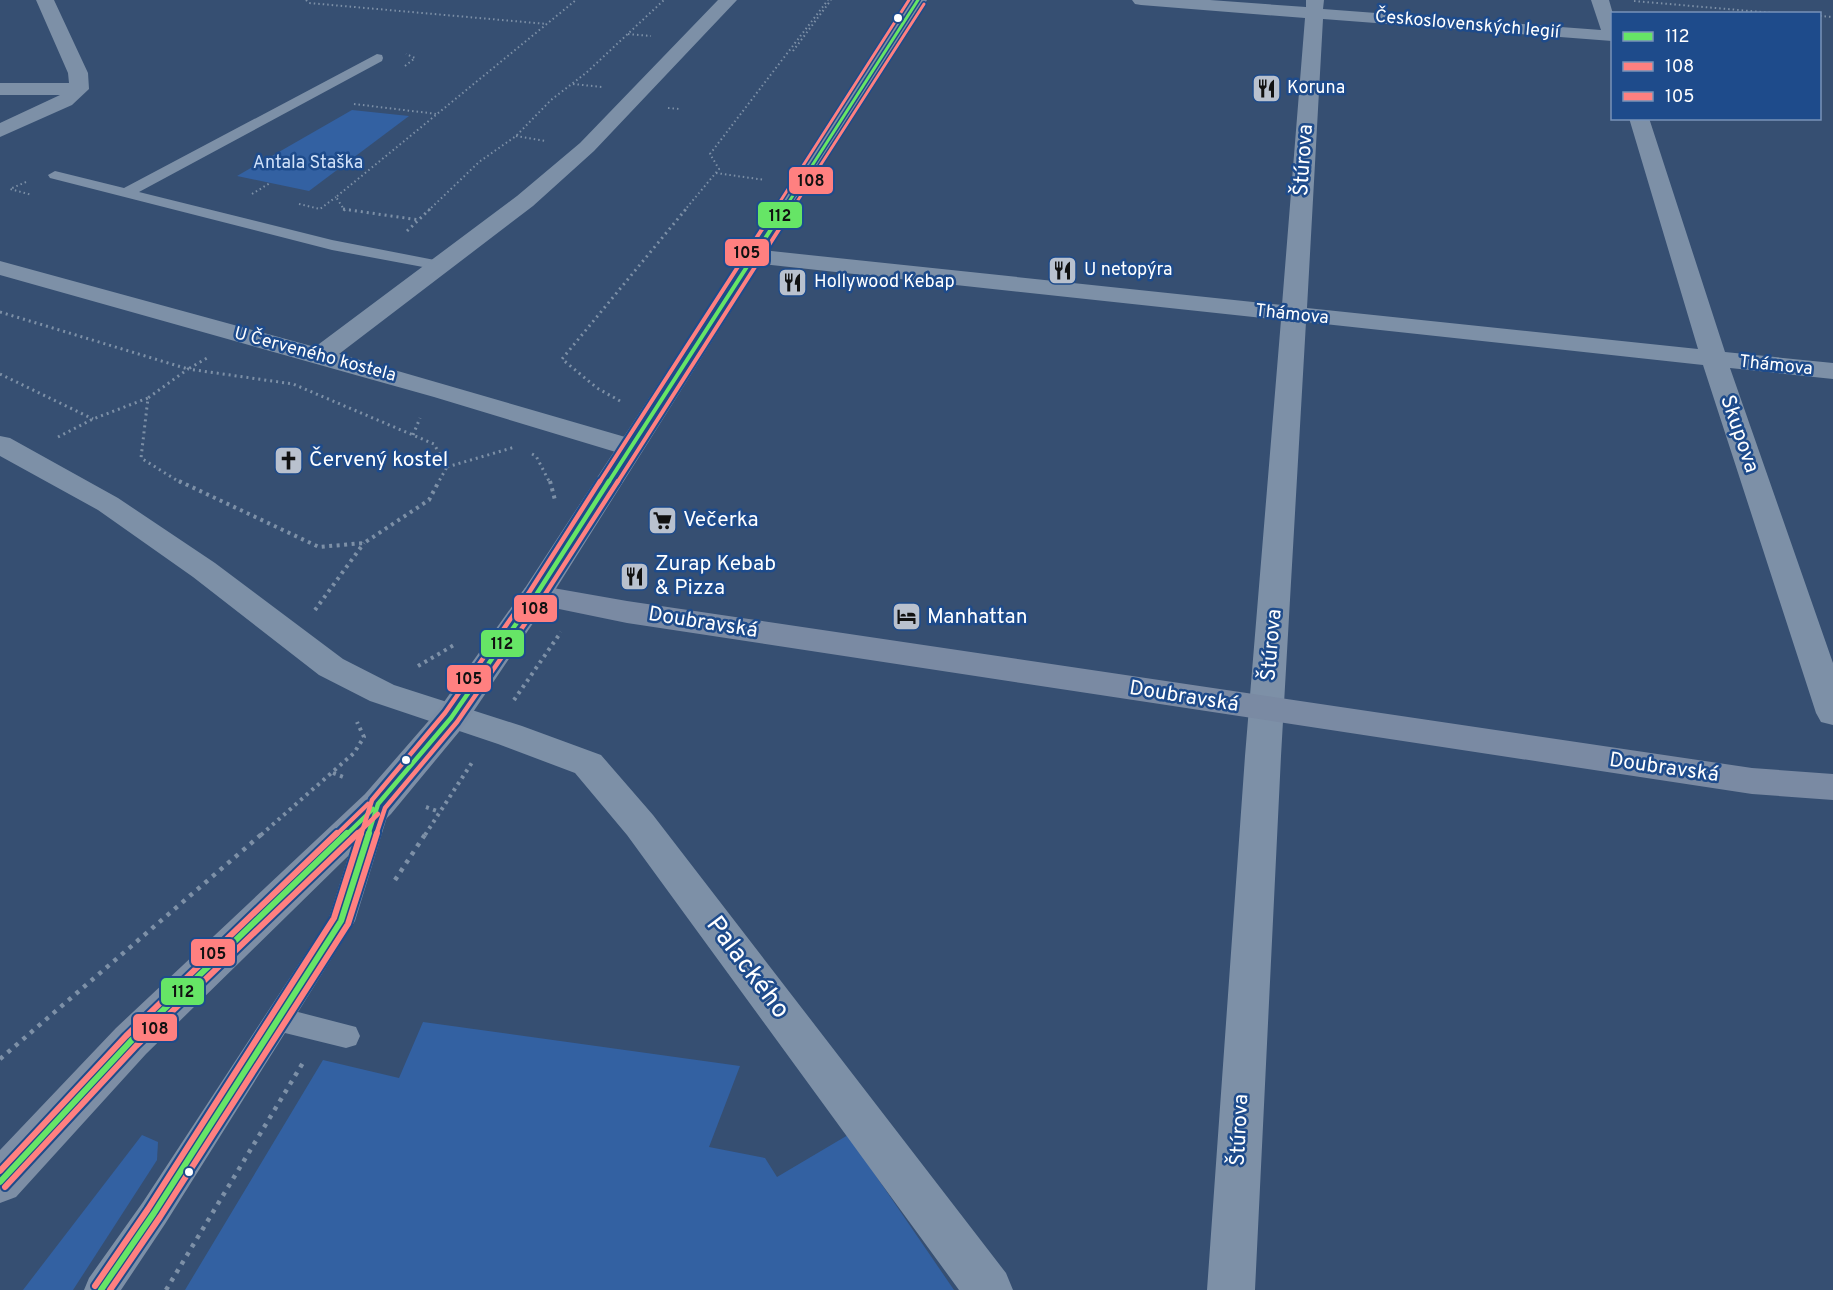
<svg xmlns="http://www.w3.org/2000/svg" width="1833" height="1290" font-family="Overpass,sans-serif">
  <rect width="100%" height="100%" fill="#364f72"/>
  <g fill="#3361a2">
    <polygon points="352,110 409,116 309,191 237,176"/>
    <polygon points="423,1022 740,1066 709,1147 765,1158 777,1177 848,1135 954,1290 185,1290 323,1060 399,1078"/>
    <polygon points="142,1135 158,1142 157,1160 73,1290 23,1290"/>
  </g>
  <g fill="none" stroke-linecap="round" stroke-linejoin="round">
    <g stroke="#7d90a7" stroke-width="2" stroke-dasharray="1.5 3" stroke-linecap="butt">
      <polyline points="306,0 309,3 547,24"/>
      <polyline points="1634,1 1785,14"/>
      <polyline points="1820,16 1833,17"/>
      <polyline points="628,34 651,36"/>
      <polyline points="793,51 831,0"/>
      <polyline points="405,66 415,58 406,54"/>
      <polyline points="573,84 602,87"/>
      <polyline points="354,104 437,114"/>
      <polyline points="668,108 680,109"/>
      <polyline points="516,136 545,141"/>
      <polyline points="716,173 765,180"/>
      <polyline points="26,182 10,189 32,195"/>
      <polyline points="252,194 270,183"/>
      <polyline points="299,204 320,209 336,197"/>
      <polyline points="345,211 336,197 576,0"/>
      <polyline points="428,211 479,162 516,136 551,100 586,73 664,0"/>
      <polyline points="684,211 719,169 710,154 828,0"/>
    </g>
    <g stroke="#7d90a7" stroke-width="3" stroke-dasharray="2 4" stroke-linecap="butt">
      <polyline points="343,209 419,220"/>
      <polyline points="407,231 430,209"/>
      <polyline points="0,312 188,369 207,358"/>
      <polyline points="0,374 93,419"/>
      <polyline points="620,401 597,388 562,359 686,209"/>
      <polyline points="413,435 420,418"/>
      <polyline points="58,437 93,419 148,398"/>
      <polyline points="532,454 536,456 550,483"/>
      <polyline points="447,467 515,447"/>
      <polyline points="181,483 141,458 148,398 188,369 293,384 434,444 447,467 438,483"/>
    </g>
    <g stroke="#7d90a7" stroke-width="4" stroke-dasharray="3 4.5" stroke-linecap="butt">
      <polyline points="179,481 319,547 364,543 429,500 439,481"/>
      <polyline points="550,481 555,500"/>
      <polyline points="315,610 364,543"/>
      <polyline points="418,666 454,645"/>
      <polyline points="514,700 561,632"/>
      <polyline points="333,773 346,778"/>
      <polyline points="426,807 440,812"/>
      <polyline points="261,835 354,753 364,737 357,722"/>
      <polyline points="425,835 473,761"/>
    </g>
    <g stroke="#7d90a7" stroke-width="4.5" stroke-dasharray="4 6" stroke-linecap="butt">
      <polyline points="395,880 426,833"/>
      <polyline points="0,1059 263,833"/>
      <polyline points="166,1290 304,1061"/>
    </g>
    <g fill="#7d90a7" fill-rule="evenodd">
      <polygon points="377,54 382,55 383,58 382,61 139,192 332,240 445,262 447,265 445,268 439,270 332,250 50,178 48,175 55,171 124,188"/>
      <polygon points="377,798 386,800 390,807 355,921 298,1012 356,1027 360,1036 356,1045 346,1048 285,1033 165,1224 121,1290 84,1290 89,1278 143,1202 329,918 364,807 368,800"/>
    </g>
    <g fill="#7d90a7" fill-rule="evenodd">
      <polygon points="36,0 54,0 88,73 89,89 72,105 0,137 0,123 60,95 0,95 0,83 69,83 68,73"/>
      <polygon points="718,0 737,0 594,151 533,206 339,354 639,441 643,447 639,453 629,455 619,453 434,397 0,275 0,261 315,347 517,196 580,143"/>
      <polygon points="1132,0 1210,0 1306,7 1306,0 1324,0 1323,9 1601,30 1591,0 1609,0 1613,14 1612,41 1323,19 1307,308 1698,349 1629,118 1649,118 1725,352 1833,363 1833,379 1730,368 1833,663 1833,725 1821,722 1816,713 1703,365 1306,322 1281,756 1255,1290 1207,1290 1245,756 1281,320 752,263 744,261 740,256 744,251 752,249 1282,305 1305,18 1141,5 1135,4"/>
      <polygon points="0,436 10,438 118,498 215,563 343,659 394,685 522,726 601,755 653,815 1006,1273 1013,1290 959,1290 627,835 575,773 498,744 370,701 319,675 193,577 98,510 0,456"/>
    </g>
    <polygon fill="#7a8aa3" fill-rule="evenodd" points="536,585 627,601 1752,768 1833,774 1833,800 1752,794 627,623 525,602 520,595 525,588"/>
    <polygon fill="#7d8ea5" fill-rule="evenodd" points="909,0 927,0 552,595 463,727 391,814 146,1054 16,1197 0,1203 0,1150 116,1028 365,794 439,709 525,588"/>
    <defs>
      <polyline id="bus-1-far3" points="783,211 918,0"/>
      <polyline id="bus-1-far2" points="608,483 784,209"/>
      <g id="bus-1-far1">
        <polyline points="346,835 373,809"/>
        <polyline points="368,835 378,804 451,718 536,595 609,481"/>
      </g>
      <g id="bus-1">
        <polyline points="0,1182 131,1041 347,833"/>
        <polyline points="101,1290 154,1213 341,921 369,833"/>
      </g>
      <polyline id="bus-2-far3" points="791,211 924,4"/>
      <polyline id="bus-2-far2" points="617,483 792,209"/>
      <g id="bus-2-far1">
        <polyline points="356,835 378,814"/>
        <polyline points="376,835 385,808 457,722 542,599 618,481"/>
      </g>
      <g id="bus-2">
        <polyline points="5,1187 136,1046 358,833"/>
        <polyline points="110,1290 160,1217 348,924 377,833"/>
      </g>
      <polyline id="bus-3-far3" points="774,211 909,0"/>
      <polyline id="bus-3-far2" points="599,483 775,209"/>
      <g id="bus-3-far1">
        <polyline points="336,835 368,804"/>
        <polyline points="361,835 372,800 445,713 530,591 600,481"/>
      </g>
      <g id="bus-3">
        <polyline points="0,1171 126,1036 337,833"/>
        <polyline points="95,1286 148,1209 334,918 361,833"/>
      </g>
    </defs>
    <use href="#bus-1-far3" stroke="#1e4b8b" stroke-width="6"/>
    <use href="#bus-1-far2" stroke="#1e4b8b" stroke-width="8"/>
    <use href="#bus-1-far1" stroke="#1e4b8b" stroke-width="9"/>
    <use href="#bus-1" stroke="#1e4b8b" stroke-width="10"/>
    <use href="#bus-2-far3" stroke="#1e4b8b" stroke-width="6"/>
    <use href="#bus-2-far2" stroke="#1e4b8b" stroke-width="8"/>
    <use href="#bus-2-far1" stroke="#1e4b8b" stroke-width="9"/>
    <use href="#bus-2" stroke="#1e4b8b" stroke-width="10"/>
    <use href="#bus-3-far3" stroke="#1e4b8b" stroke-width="6"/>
    <use href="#bus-3-far2" stroke="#1e4b8b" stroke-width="8"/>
    <use href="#bus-3-far1" stroke="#1e4b8b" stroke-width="9"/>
    <use href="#bus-3" stroke="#1e4b8b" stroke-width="10"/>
    <use href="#bus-1-far3" stroke="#66e566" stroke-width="3"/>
    <use href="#bus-1-far2" stroke="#66e566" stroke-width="4"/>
    <use href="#bus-1-far1" stroke="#66e566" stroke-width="4.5"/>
    <use href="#bus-1" stroke="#66e566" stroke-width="6"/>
    <use href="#bus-2-far3" stroke="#ff8080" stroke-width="3"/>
    <use href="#bus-2-far2" stroke="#ff8080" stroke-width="4"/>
    <use href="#bus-2-far1" stroke="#ff8080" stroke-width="4.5"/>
    <use href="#bus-2" stroke="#ff8080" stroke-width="6"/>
    <use href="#bus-3-far3" stroke="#ff8080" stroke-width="3"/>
    <use href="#bus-3-far2" stroke="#ff8080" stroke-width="4"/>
    <use href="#bus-3-far1" stroke="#ff8080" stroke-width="4.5"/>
    <use href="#bus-3" stroke="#ff8080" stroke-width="6"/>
  </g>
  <defs>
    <symbol id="restaurant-square" viewBox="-11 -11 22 22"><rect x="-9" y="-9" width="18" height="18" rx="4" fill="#b9c1ce" stroke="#1e4b8b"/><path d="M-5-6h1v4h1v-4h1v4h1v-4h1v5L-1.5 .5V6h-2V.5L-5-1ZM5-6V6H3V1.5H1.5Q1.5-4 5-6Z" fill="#111"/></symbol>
    <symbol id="church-square" viewBox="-11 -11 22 22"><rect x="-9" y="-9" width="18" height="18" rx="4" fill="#b9c1ce" stroke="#1e4b8b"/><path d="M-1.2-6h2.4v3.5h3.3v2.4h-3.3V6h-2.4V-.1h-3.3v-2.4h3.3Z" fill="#111"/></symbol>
    <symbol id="supermarket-square" viewBox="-11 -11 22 22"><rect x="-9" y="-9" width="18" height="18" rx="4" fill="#b9c1ce" stroke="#1e4b8b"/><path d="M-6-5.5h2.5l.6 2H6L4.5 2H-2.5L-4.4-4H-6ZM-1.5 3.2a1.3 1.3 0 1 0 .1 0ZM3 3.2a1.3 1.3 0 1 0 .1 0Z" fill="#111"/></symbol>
    <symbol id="hotel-square" viewBox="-11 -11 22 22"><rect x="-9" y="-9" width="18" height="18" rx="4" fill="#b9c1ce" stroke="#1e4b8b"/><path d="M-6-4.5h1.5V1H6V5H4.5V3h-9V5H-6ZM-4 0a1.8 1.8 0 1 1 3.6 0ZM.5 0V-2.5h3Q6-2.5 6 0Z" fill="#111"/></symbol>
  </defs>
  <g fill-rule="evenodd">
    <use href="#restaurant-square" x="1250" y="72" width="33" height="33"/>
    <use href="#restaurant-square" x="1046" y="254" width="33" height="33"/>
    <use href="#restaurant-square" x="776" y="266" width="33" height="33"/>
    <use href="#church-square" x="272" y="444" width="33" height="33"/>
    <use href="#supermarket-square" x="646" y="504" width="33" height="33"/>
    <use href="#restaurant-square" x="618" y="560" width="33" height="33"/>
    <use href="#hotel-square" x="890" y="600" width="33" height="33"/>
  </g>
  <g fill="#fff" stroke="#1e4b8b" stroke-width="2">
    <circle cx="898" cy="18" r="5"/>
    <circle cx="406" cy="760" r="5"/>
    <circle cx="189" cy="1172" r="5"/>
  </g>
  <g text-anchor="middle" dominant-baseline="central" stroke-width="5" stroke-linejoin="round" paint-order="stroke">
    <g font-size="18" fill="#fff" stroke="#1e4b8b">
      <text transform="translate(1467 25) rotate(5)">Československých legií</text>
      <text transform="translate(1292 315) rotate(6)">Thámova</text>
      <text transform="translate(315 355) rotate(15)">U Červeného kostela</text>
      <text transform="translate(1776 366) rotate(6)">Thámova</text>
    </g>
    <g font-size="18" fill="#fff" stroke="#1e4b8b" text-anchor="start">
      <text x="1287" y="88">Koruna</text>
      <text x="1084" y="270">U netopýra</text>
      <text x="814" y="282">Hollywood Kebap</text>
    </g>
    <g font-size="18" fill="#d0e1f9" stroke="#1e4b8b">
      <text x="308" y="163">Antala Staška</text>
    </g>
    <g font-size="21" fill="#fff" stroke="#1e4b8b">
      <text transform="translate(1304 160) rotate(-86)">Štúrova</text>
      <text transform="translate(1739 434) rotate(71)">Skupova</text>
      <text transform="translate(703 623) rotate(9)">Doubravská</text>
      <text transform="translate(1272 645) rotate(-85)">Štúrova</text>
      <text transform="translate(1184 697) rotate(9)">Doubravská</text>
      <text transform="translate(1664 768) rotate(8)">Doubravská</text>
      <text transform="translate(1240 1130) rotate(-87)">Štúrova</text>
    </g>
    <g font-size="21" fill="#fff" stroke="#1e4b8b" text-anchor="start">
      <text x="309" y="460">Červený kostel</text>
      <text x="683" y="520">Večerka</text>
      <text x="655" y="564">Zurap Kebab<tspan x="655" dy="24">&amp; Pizza</tspan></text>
      <text x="927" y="617">Manhattan</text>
    </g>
    <g font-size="26" fill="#fff" stroke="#1e4b8b">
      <text transform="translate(747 968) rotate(53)">Palackého</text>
    </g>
  </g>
  <g stroke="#1e4b8b" stroke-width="2">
    <rect x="788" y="166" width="46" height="29" rx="6" fill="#ff8080"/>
    <rect x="757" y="201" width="46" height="28" rx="6" fill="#66e566"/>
    <rect x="724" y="238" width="46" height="29" rx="6" fill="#ff8080"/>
    <rect x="513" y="594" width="45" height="29" rx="6" fill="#ff8080"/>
    <rect x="480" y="629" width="45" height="29" rx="6" fill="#66e566"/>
    <rect x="446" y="664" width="46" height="29" rx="6" fill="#ff8080"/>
    <rect x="190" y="938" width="46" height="29" rx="6" fill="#ff8080"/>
    <rect x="160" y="977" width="45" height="29" rx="6" fill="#66e566"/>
    <rect x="132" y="1013" width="46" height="29" rx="6" fill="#ff8080"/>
  </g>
  <g font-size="16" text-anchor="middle" font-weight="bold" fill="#111">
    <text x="811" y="186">108</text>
    <text x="780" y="221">112</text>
    <text x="747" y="258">105</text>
    <text x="535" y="614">108</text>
    <text x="502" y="649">112</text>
    <text x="469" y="684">105</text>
    <text x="213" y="959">105</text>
    <text x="183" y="997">112</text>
    <text x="155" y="1034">108</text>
  </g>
  <rect x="1611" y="12" width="210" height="108" fill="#1e4b8b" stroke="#7893b9" stroke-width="1.5"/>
  <rect x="1623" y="32" width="30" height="9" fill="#66e566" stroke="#7893b9" stroke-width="1.5"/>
  <text x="1665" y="42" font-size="18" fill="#ffffff">112</text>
  <rect x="1623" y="62" width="30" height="9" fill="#ff8080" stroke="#7893b9" stroke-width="1.5"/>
  <text x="1665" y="72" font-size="18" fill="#ffffff">108</text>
  <rect x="1623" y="92" width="30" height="9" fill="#ff8080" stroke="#7893b9" stroke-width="1.5"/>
  <text x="1665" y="102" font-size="18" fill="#ffffff">105</text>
</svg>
